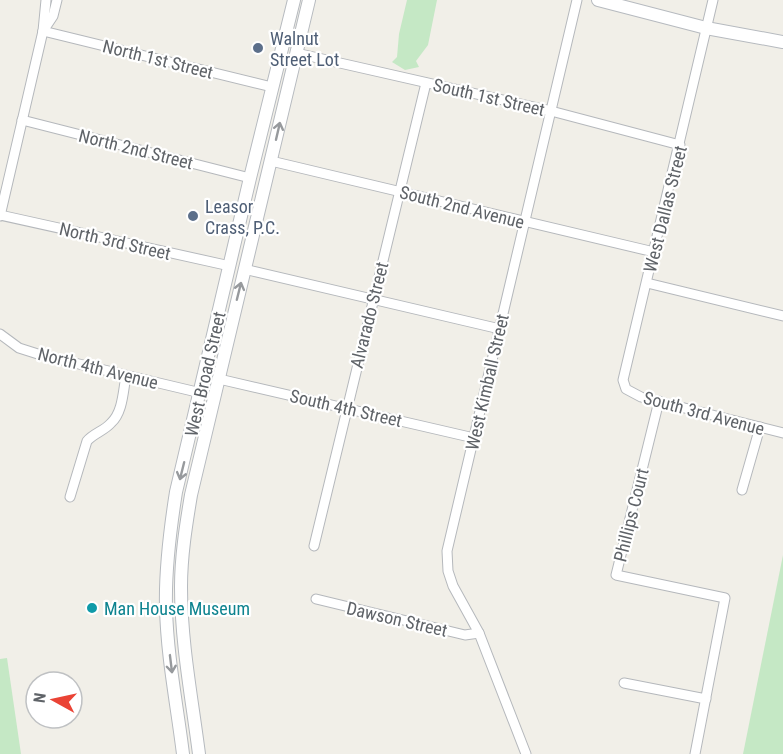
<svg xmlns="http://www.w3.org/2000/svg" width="783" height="754" font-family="'Roboto Condensed',sans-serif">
  <rect width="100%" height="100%" fill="#f1efe8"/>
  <g fill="#c5e8c5">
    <polygon points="407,0 437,0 428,45 416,61 419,67 405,70 392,62 397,57 399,34"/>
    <polygon points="783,555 783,754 743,754"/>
    <polygon points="7,658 21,754 0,754 0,659"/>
  </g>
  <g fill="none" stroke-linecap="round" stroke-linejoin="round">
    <defs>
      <g id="minor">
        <polyline points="713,0 623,380 626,389 641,397 783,433"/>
        <polyline points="43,31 272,87"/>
        <polyline points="43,31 53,16 57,0"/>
        <polyline points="296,53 551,111 680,145"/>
        <polyline points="22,120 250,178"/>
        <polyline points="271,161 654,252"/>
        <polyline points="0,215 230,266"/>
        <polyline points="0,216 43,31 46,0"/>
        <polyline points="244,269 500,329"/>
        <polyline points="647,283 783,316"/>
        <polyline points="0,334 19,348 41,355 201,393"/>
        <polyline points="219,379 474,438"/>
        <polyline points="659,401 616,575 725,598 695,754"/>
        <polyline points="742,490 760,427"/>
        <path d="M70,497l17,-56c7,-8 17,-10 24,-18 12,-11 12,-32 15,-47"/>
        <polyline points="314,546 426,83"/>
        <polyline points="316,599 465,635 479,633"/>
        <polyline points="624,683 706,699"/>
        <polyline points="526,754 479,633 453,586 448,571 447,551 577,0"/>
      </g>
      <g id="secondary">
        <polyline points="598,0 706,28 783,42"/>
        <path d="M183,754c-6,-49 -16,-98 -17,-147 -1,-39 4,-77 10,-115l74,-314 44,-178"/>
        <path d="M199,754c-7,-55 -18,-111 -18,-167 0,-31 5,-62 10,-92l118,-495"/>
      </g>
    </defs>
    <use href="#minor" stroke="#b5b8bc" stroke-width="11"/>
    <use href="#secondary" stroke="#b6babf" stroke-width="14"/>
    <use href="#minor" stroke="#fff" stroke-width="9"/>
    <use href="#secondary" stroke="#fff" stroke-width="12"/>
  </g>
  <defs><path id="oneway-shaft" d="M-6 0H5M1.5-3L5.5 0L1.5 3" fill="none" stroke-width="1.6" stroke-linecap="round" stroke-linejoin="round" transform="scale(1.5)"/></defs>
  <g stroke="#979a9d">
    <use href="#oneway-shaft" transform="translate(278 131) rotate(-77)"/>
    <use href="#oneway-shaft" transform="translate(239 291) rotate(-76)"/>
    <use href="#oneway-shaft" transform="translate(182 471) rotate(104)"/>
    <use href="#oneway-shaft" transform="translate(171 664) rotate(83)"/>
  </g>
  <g fill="#5c6f8a" stroke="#fff" stroke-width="2">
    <circle cx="258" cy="48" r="6"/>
    <circle cx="193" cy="216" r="6"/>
  </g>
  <circle fill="#0f9aa8" stroke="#fff" stroke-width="2" cx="92" cy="608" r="6"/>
  <g text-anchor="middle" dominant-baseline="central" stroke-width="4.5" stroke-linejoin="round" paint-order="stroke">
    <g font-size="18" fill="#4e5e75" stroke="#fff" text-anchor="start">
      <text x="270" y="38">Walnut<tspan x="270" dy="21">Street Lot</tspan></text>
      <text x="205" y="206">Leasor<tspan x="205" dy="21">Crass, P.C.</tspan></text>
    </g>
    <g font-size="18" fill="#5f6368" stroke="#fff">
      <text transform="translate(158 59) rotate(14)">North 1st Street</text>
      <text transform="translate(489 97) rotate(13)">South 1st Street</text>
      <text transform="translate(136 149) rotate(14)">North 2nd Street</text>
      <text transform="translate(462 207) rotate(14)">South 2nd Avenue</text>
      <text transform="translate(665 209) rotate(-76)">West Dallas Street</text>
      <text transform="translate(115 241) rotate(13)">North 3rd Street</text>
      <text transform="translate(369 315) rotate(-76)">Alvarado Street</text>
      <text transform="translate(98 368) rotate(14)">North 4th Avenue</text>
      <text transform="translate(205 374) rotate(-77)">West Broad Street</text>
      <text transform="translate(487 382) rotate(-77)">West Kimball Street</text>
      <text transform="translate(346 408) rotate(13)">South 4th Street</text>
      <text transform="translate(704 413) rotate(15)">South 3rd Avenue</text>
      <text transform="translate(631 515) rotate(-76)">Phillips Court</text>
      <text transform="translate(397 619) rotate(13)">Dawson Street</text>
    </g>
    <g font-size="18" fill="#0d838f" stroke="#fff" text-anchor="start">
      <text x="104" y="608">Man House Museum</text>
    </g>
  </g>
  <g transform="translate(54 700) rotate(278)"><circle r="28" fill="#ffffff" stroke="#bfc1c3" stroke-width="1.5"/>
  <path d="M0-4.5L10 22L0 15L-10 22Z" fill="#ea4335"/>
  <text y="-9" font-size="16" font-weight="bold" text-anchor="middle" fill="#5f6368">N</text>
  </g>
</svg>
